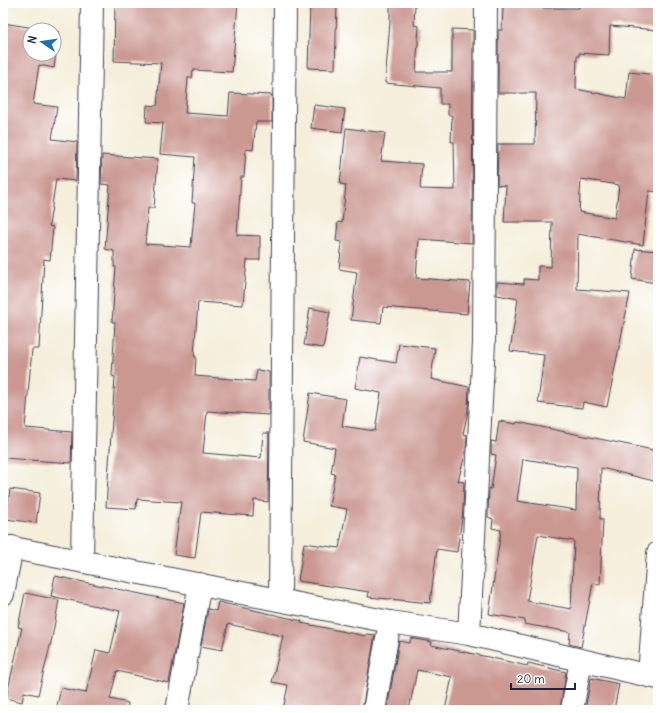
<svg xmlns="http://www.w3.org/2000/svg" width="661" height="713" font-family="Delius,sans-serif">
  <rect width="100%" height="100%" fill="#fff"/>
  <filter id="ink" filterUnits="userSpaceOnUse"><feTurbulence type="fractalNoise" baseFrequency=".025" numOctaves="2"/><feDisplacementMap in="SourceGraphic" scale="8" xChannelSelector="R" yChannelSelector="G"/><feConvolveMatrix kernelMatrix="1 2 1 2 8 2 1 2 1" color-interpolation-filters="sRGB"/></filter>
  <filter id="wash" filterUnits="userSpaceOnUse"><feTurbulence type="fractalNoise" baseFrequency=".012" numOctaves="4" result="noise"/><feDisplacementMap in="SourceGraphic" scale="16" xChannelSelector="R" yChannelSelector="G"/><feGaussianBlur stdDeviation="0.9" result="paint"/><feColorMatrix in="noise" values="0 0 0 0 0 0 0 0 0 0 0 0 0 0 0 0 0 1.4 0 .05"/><feComposite in="paint" operator="in"/></filter>
  <g filter="url(#wash)">
    <rect width="100%" height="100%" fill="#f4eeda"/>
    <g id="blocks">
      <g fill="#cb9791" fill-rule="evenodd">
        <polygon points="115,3 238,3 232,72 193,70 192,78 188,78 185,113 228,116 230,93 272,95 272,122 256,122 253,150 246,149 244,177 241,177 237,235 260,236 260,260 247,260 243,305 198,302 194,356 196,356 195,376 255,381 257,370 269,372 269,415 207,411 203,453 261,458 263,433 269,433 268,502 254,500 253,516 201,512 195,558 174,555 181,502 137,499 136,509 106,507 115,377 112,376 115,322 112,322 116,267 114,267 114,251 105,249 110,185 101,184 102,155 158,159 154,208 148,208 145,244 191,247 195,203 192,203 195,157 160,154 163,123 146,122 147,105 157,106 161,63 114,61"/>
        <polygon points="310,3 337,3 335,69 308,68"/>
        <polygon points="390,3 415,3 414,25 419,26 416,72 452,72 452,29 473,30 472,243 419,239 416,278 470,282 467,314 383,307 381,323 351,320 357,272 339,269 342,242 336,241 338,222 342,223 346,185 340,184 346,128 385,133 381,161 422,164 420,189 455,190 454,142 451,142 452,115 448,115 448,104 440,104 440,88 385,83 390,22"/>
        <path d="M580,3h78v27l-48,-4 -1,29 -30,-2v3h-2l-1,33 50,10 3,-27 29,3v117l-9,-1 -6,54 -65,-11 -1,55 53,4 -23,114 -24,-5 -1,6 -44,-5 6,-48 -34,-4 8,-52 -21,-4v-13l27,2v-5l14,1v-14l13,1 1,-45h-48l2,-36 -9,-1 1,-41h37l1,-51h-38v-63h4l1,-25 30,1v2h46zM581,179l38,6 -4,33 -36,-6z"/>
        <polygon points="3,23 47,30 30,30 30,54 54,54 54,31 59,32 54,68 39,65 33,104 57,107 52,139 77,142 76,181 56,179 49,226 53,227 50,260 44,259 39,349 32,349 25,428 72,432 71,463 3,458"/>
        <polygon points="314,105 345,109 342,132 311,128"/>
        <polygon points="635,249 658,251 656,283 632,279"/>
        <polygon points="310,308 330,312 323,348 304,345"/>
        <polygon points="399,344 435,348 431,379 469,387 468,411 463,434 467,435 466,451 458,481 464,482 463,511 457,552 437,549 430,603 368,597 369,592 298,581 304,543 339,548 347,509 329,506 335,474 331,473 335,448 303,442 310,393 346,399 342,426 375,431 381,393 355,388 360,357 396,363"/>
        <path d="M499,421l17,3 1,-2 141,29 -4,30 -53,-13 -1,51h3l-3,66 -7,-2 -12,64 -12,-3 1,-12 -46,-8 1,-4 -36,-6 12,-84 -9,-2 1,-9 -5,-2 1,-29 2,1 5,-34 -5,-1v-13l5,1zM523,459l54,8 -1,43 -59,-9zM538,535l36,6 -3,68 -44,-8z"/>
        <polygon points="10,489 40,493 36,523 6,519"/>
        <polygon points="55,576 184,603 169,683 117,671 110,699 128,703 127,710 56,710 61,688 86,693 96,650 110,653 120,611 51,596"/>
        <polygon points="25,593 59,600 52,638 38,695 24,692 22,702 6,698 22,628 18,627"/>
        <polygon points="218,602 302,621 301,623 366,636 366,634 375,635 362,710 283,710 288,685 272,682 283,636 228,624 222,650 201,646 208,609 216,611"/>
        <polygon points="411,638 432,642 431,645 488,657 527,666 528,663 566,672 560,710 445,710 452,677 417,670 409,710 387,710 399,641 410,643"/>
        <polygon points="591,678 619,684 614,710 585,710"/>
      </g>
    </g>
  </g>
  <g filter="url(#ink)">
    <use href="#blocks" fill-opacity="0" stroke="#424153" stroke-width="1"/>
    <g fill="none" stroke-linecap="round" stroke-linejoin="round">
      <defs>
        <g id="minor">
          <polyline points="3,546 390,622 469,634 658,678"/>
          <polyline points="82,561 92,3"/>
          <polyline points="3,594 12,547"/>
          <polyline points="280,600 285,3"/>
          <polyline points="469,634 484,343 486,3"/>
          <polyline points="649,676 658,553"/>
          <polyline points="177,710 200,584"/>
          <polyline points="374,710 390,622"/>
          <polyline points="572,710 581,660"/>
        </g>
      </defs>
      <use href="#minor" stroke="#424153" stroke-width="24"/>
      <use href="#minor" stroke="#fff" stroke-width="22"/>
    </g>
  </g>
  <rect width="661" height="713" fill="none" stroke="#fff" stroke-width="16"/>
  <g transform="translate(42 42) rotate(283)"><circle r="19" fill="#ffffff" stroke="#a7a7b1"/>
  <path d="M0-3L7 15L0 10L-7 15Z" fill="#1f6fb2"/>
  <text y="-6" font-size="11" font-weight="bold" text-anchor="middle" fill="#22223b">N</text>
  </g>
  <path d="M511 683v6h64v-6" fill="none" stroke="#22223b" stroke-width="2"/>
  <text x="517" y="683" font-size="12" fill="#22223b" stroke="#ffffff" stroke-width="3" paint-order="stroke">20 m</text>
</svg>
